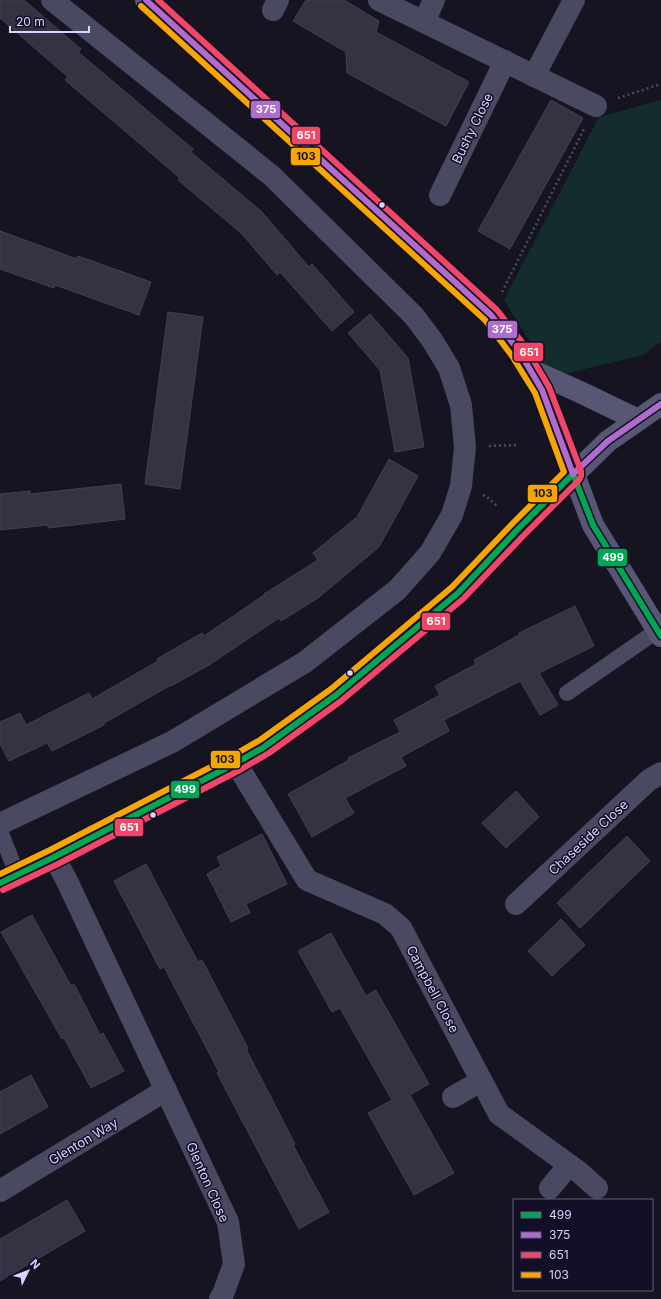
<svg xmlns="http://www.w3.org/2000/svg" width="661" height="1299" font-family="Inter,sans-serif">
  <rect width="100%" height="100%" fill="#161421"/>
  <polygon fill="#132c2d" points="661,100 661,342 643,355 552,377 504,300 599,117"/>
  <g fill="#343243" stroke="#433f54">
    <polygon points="0,0 24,0 81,49 78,52 193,149 191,152 262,212 309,267 312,264 354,312 332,331 280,272 277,275 242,234 178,180 180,178 65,80 68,77 0,18"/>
    <polygon points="306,0 344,0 379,21 376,32 469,82 446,126 347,73 346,52 293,21"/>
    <polygon points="551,100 583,118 510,249 478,231"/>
    <polygon points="0,231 77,259 78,256 151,282 139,315 55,285 54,288 0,269"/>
    <polygon points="168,312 203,317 180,489 145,484"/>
    <polygon points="370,314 408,358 424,447 395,452 380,370 348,333"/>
    <polygon points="389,459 418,476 379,547 318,598 281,621 279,618 209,665 171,686 171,685 104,723 104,725 52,751 47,743 9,761 0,744 0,722 20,713 26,725 89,693 92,699 158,661 157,659 202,633 204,636 264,595 264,594 318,560 313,553 357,517"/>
    <polygon points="121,484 125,519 48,528 48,525 0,530 0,494 30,491 30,494"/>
    <polygon points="575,606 594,646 539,673 558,705 540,715 520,681 444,720 449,731 401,757 406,766 345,798 354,813 312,837 288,794 349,760 348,758 400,732 394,720 440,695 435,686 476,664 474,660 519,635 519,633"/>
    <polygon points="516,791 539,817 506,848 482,823"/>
    <polygon points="262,834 287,884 246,904 250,913 231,922 207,874 221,866 217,857"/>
    <polygon points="627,836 650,861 580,928 557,903"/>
    <polygon points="146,864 198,962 202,960 248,1048 246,1049 295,1144 293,1145 329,1212 299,1229 217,1073 219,1072 164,967 160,969 114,881"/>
    <polygon points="32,915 71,986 74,984 100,1035 103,1033 124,1071 91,1088 64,1038 62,1039 1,932"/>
    <polygon points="561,919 585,945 552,976 528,951"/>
    <polygon points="331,933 366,996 376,990 429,1084 410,1095 454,1173 414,1195 368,1113 392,1100 340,1008 332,1012 298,951"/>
    <polygon points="31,1075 48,1107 0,1134 0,1092"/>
    <polygon points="67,1200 85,1231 0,1281 0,1239"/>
  </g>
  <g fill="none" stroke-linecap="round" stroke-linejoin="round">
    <g stroke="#44505f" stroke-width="2.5" stroke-dasharray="2 3" stroke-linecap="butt">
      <polyline points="618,98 661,84"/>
      <polyline points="502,292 585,127"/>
      <polyline points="489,446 518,445"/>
      <polyline points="483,495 486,496 497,506"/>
    </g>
    <g stroke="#4a4962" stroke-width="16">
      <polyline points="567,693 658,630"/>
      <polyline points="0,831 17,874"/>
    </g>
    <g stroke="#4a4962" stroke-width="22">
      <polyline points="379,0 596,106"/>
      <polyline points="273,10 278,0"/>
      <polyline points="424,22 434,0"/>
      <polyline points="534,76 574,0"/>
      <polyline points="440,195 505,61"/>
      <polyline points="236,763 307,880 385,914 401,928 499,1114 579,1172 597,1188"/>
      <polyline points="0,824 172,742 305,662 397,590 430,553 452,515 461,486 465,447 461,405 449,368 432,340 414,316 272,176 52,0"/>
      <polyline points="54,857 66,879 228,1222 234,1264 223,1294 220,1299"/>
      <polyline points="516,904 649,780 661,773"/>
      <polyline points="453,1097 481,1081"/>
      <polyline points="550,1188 569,1165"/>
      <polyline points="0,1191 166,1090"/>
    </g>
    <g stroke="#575674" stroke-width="22">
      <polyline points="146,0 491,315 519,351 542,390 593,525 661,636"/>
      <polyline points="531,370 580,392 638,420"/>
      <polyline points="0,883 54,857 236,763 264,747 336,695 458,593 518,529 608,441 661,404"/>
    </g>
    <defs>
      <g id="bus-1">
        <polyline points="573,474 593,525 661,636"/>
        <polyline points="0,883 54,857 236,763 264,747 336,695 458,593 518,529 573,474"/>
      </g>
      <g id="bus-2">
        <polyline points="146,0 491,315 519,351 542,390 573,474"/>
        <polyline points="573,474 608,441 661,404"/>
      </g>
      <polyline id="bus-3" points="3,890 58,864 240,770 269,753 341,701 463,599 524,535 579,480 581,476 581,471 549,387 525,346 497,310 158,0"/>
      <polyline id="bus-4" points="0,874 50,850 232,756 260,740 331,689 452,587 512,524 564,472 535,393 512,356 485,320 141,6"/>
    </defs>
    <use href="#bus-1" stroke="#130f26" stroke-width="9"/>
    <use href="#bus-2" stroke="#130f26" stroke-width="9"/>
    <use href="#bus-3" stroke="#130f26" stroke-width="9"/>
    <use href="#bus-4" stroke="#130f26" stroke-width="9"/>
    <use href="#bus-1" stroke="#00a651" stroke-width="6"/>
    <use href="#bus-2" stroke="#b06ccc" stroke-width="6"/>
    <use href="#bus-3" stroke="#f34667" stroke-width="6"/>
    <use href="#bus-4" stroke="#f7a600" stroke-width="6"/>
  </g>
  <g fill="#d9d4ff" stroke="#130f26" stroke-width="1.5">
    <circle cx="382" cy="205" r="3.5"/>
    <circle cx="350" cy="673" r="3.5"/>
    <circle cx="153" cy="815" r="3.5"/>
  </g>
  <g text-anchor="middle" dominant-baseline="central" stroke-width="3" stroke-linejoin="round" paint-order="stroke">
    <g font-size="13" fill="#d9d4ff" stroke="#130f26">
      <text transform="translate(472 128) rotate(-64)">Bushy Close</text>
      <text transform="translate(588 837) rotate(-43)">Chaseside Close</text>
      <text transform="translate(433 989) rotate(62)">Campbell Close</text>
      <text transform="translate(83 1141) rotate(-31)">Glenton Way</text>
      <text transform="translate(208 1182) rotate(66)">Glenton Close</text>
    </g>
  </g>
  <g stroke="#130f26" stroke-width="1.5">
    <rect x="250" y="100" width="31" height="19" rx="4" fill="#b06ccc"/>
    <rect x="291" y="126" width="30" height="19" rx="4" fill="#f34667"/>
    <rect x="290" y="147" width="31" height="19" rx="4" fill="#f7a600"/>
    <rect x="487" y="320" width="31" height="19" rx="4" fill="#b06ccc"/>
    <rect x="513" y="342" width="31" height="20" rx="4" fill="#f34667"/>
    <rect x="527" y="484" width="31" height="19" rx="4" fill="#f7a600"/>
    <rect x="597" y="548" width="31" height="19" rx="4" fill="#00a651"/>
    <rect x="421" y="612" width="30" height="19" rx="4" fill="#f34667"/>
    <rect x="210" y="750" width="31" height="19" rx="4" fill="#f7a600"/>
    <rect x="170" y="780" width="30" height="19" rx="4" fill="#00a651"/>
    <rect x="114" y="818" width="30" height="19" rx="4" fill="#f34667"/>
  </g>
  <g font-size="11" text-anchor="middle" font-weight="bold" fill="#fff">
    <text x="266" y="113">375</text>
    <text x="306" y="139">651</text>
    <text x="502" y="333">375</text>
    <text x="529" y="356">651</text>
    <text x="613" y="561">499</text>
    <text x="436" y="625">651</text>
    <text x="185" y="793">499</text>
    <text x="129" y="831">651</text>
  </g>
  <g font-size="11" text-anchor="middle" font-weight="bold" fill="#111">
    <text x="306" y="160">103</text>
    <text x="543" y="497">103</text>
    <text x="225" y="763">103</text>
  </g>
  <rect x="513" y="1199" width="140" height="92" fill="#130f26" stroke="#625e7d"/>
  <rect x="521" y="1212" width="20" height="6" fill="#00a651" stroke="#625e7d"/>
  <text x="549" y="1219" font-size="12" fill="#d9d4ff">499</text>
  <rect x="521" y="1232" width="20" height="6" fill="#b06ccc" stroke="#625e7d"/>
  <text x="549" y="1239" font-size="12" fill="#d9d4ff">375</text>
  <rect x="521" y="1252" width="20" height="6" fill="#f34667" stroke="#625e7d"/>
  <text x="549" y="1259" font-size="12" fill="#d9d4ff">651</text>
  <rect x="521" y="1272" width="20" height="6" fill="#f7a600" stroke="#625e7d"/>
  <text x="549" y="1279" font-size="12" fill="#d9d4ff">103</text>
  <g transform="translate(28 1271) rotate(47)" stroke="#130f26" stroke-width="3" paint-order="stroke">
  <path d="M0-3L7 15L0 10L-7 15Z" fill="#d9d4ff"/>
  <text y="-6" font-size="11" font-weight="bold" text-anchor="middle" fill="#d9d4ff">N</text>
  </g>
  <path d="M10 26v6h79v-6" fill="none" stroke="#d9d4ff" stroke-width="2"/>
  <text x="16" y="26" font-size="12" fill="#d9d4ff" stroke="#130f26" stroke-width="3" paint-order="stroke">20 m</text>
</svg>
